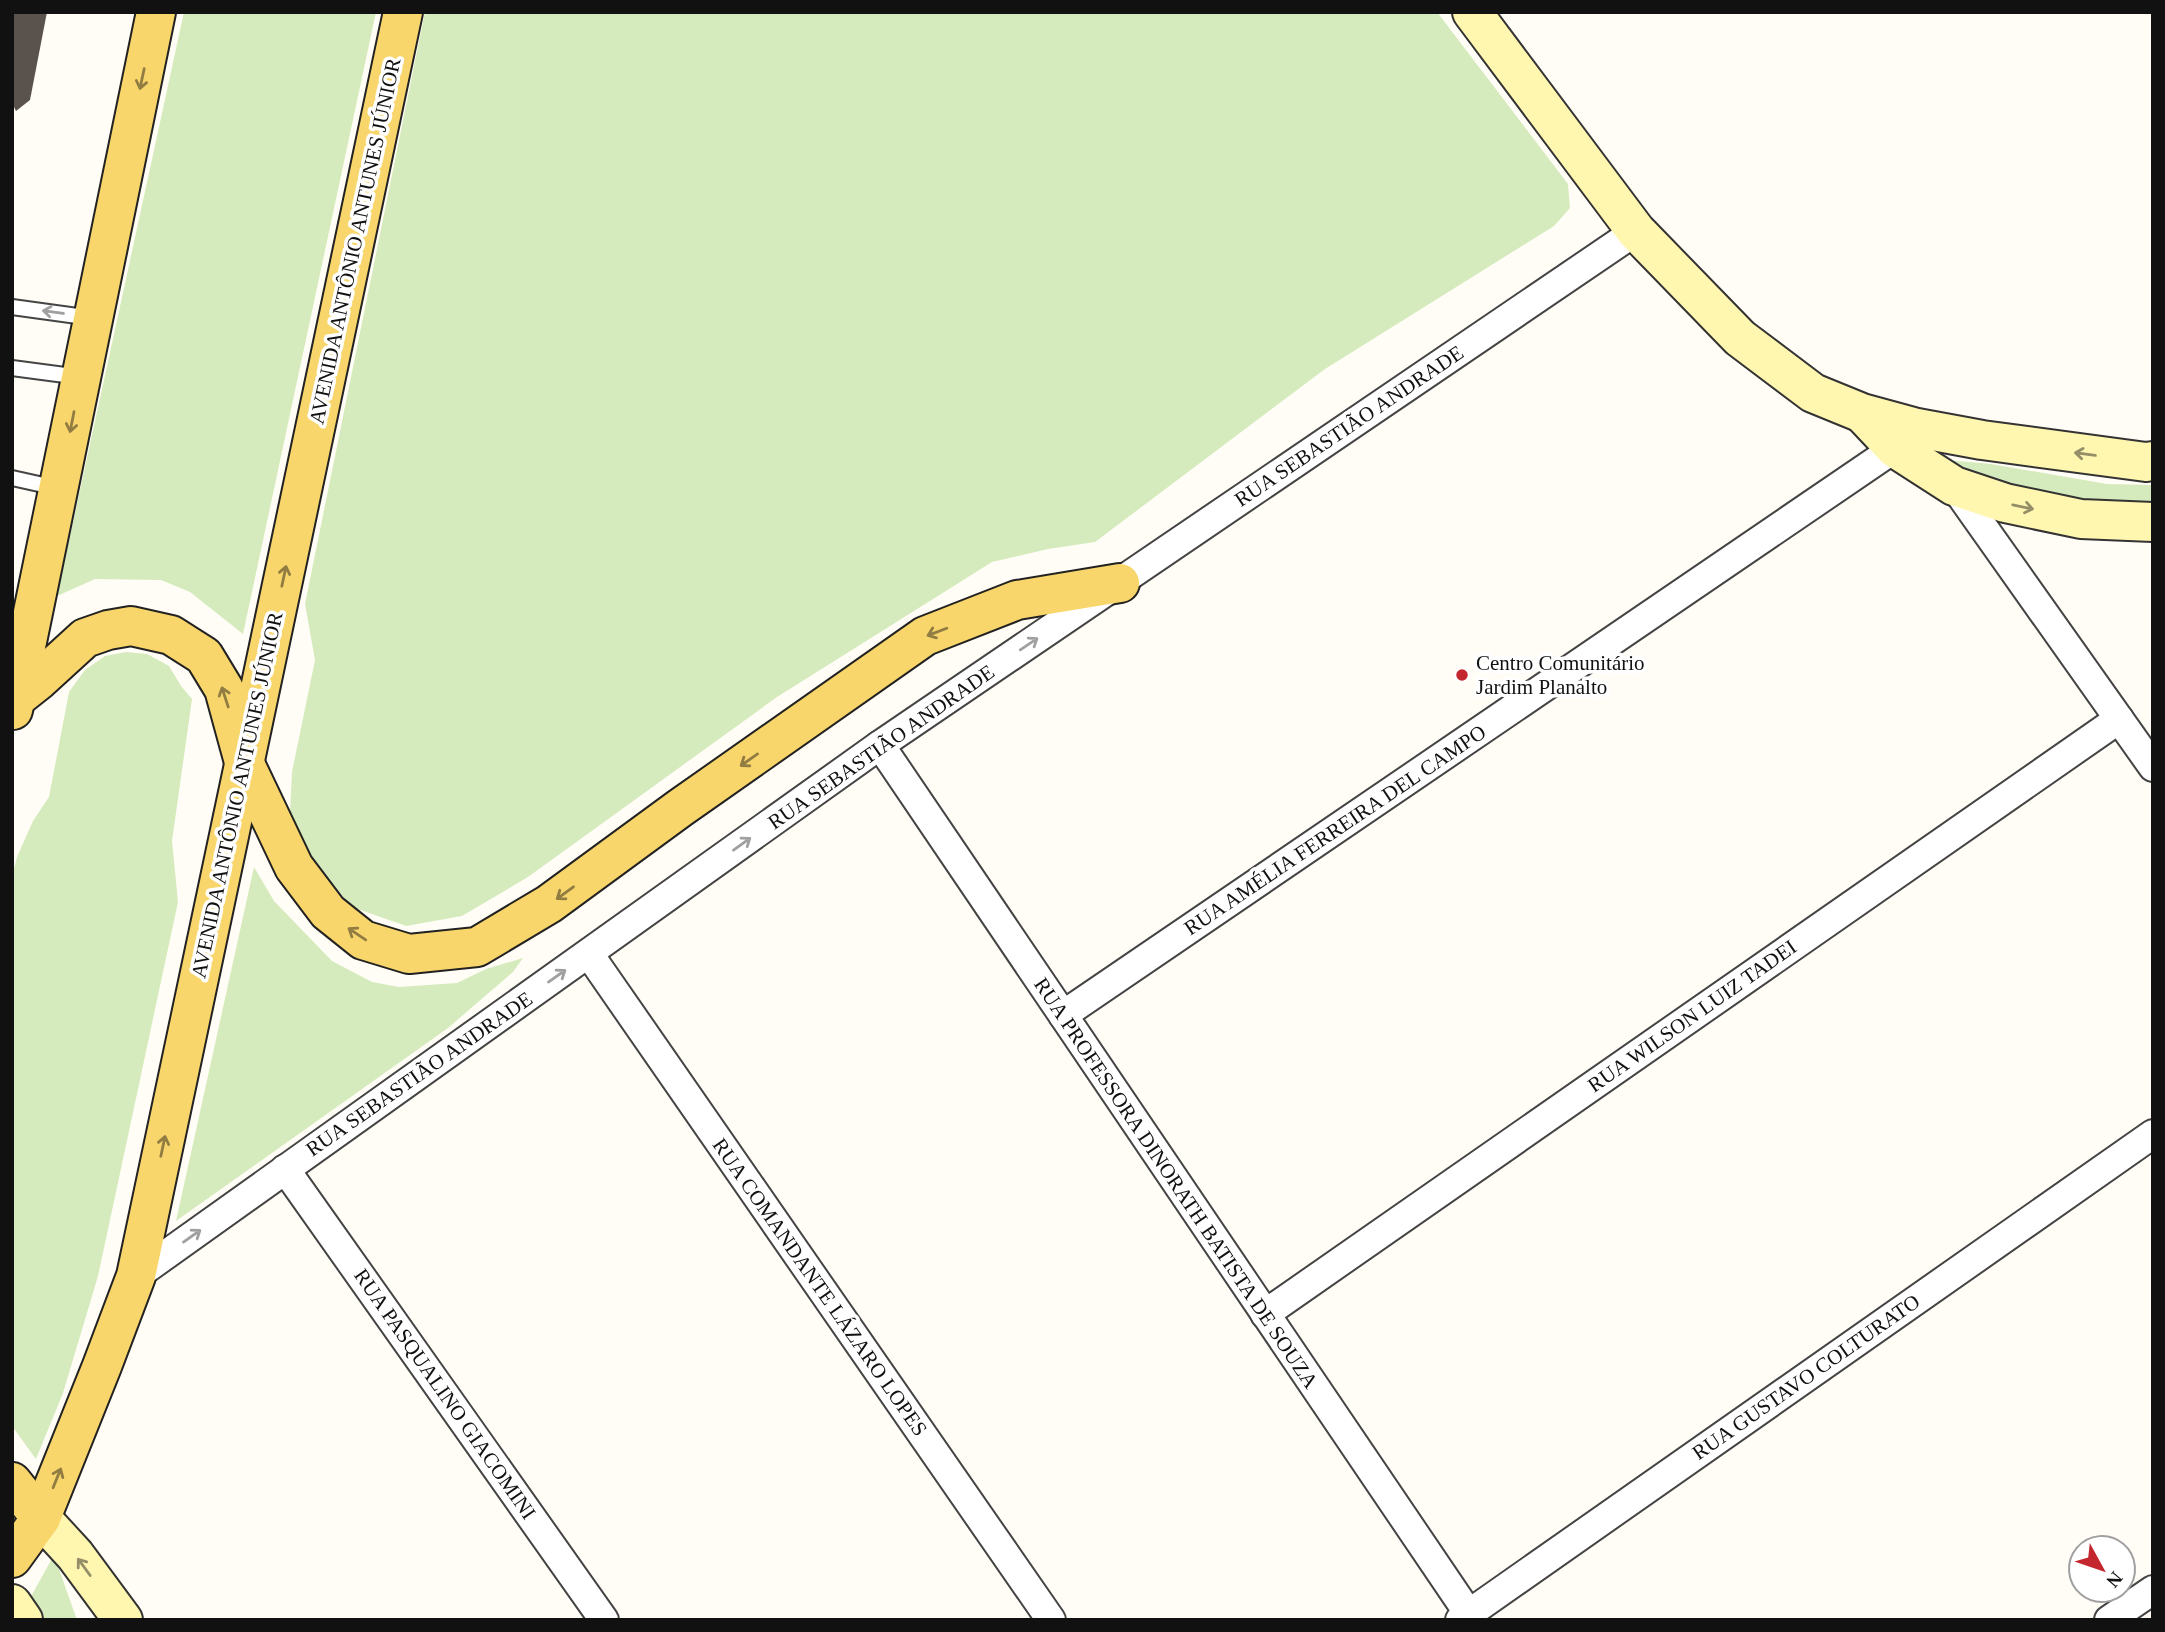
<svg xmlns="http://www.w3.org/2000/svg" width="2165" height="1632" font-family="'Times New Roman',serif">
  <rect width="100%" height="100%" fill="#fffdf5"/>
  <g fill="#d5ebbd">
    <polygon points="184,12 376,12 243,634 190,592 161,580 95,579 57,596"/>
    <polygon points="425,12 1437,12 1568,184 1570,208 1554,226 1325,369 1095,542 1048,549 992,562 777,697 528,877 462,916 406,926 352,907 312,860 290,812 292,772 315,660 305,604"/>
    <polygon points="1947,460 1991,464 2107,484 2153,485 2153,508 2068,506 1941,475"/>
    <polygon points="126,652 147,654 169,666 181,686 192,699 172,841 178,902 98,1276 63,1393 36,1459 12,1426 12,877 17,857 33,821 49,797 69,692 85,670 105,656"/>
    <polygon points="254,867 274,901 332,961 372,982 399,987 457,983 486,969 523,958 513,972 448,1028 176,1221"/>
    <polygon points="54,1555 77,1620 44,1620 29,1600"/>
  </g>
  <polygon fill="#5a524d" points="12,12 47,12 30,100 16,111 12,103"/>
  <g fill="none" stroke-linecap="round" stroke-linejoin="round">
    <defs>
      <g id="lane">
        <polyline points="12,307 92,318"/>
        <polyline points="12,368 80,377"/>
        <polyline points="12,478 57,488"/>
      </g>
      <g id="street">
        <polyline points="1954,486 2153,767"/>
        <polyline points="880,745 1473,1620"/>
        <polyline points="589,954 1051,1620"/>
        <polyline points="1063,1015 1895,448 1908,437"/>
        <polyline points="285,1169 604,1620"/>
        <polyline points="136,1276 880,745 1636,231"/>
        <polyline points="1265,1314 2119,719"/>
        <polyline points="1460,1620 2153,1134"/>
        <polyline points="2109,1620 2153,1590"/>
      </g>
      <g id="secondary">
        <polyline points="1472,12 1636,231 1740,338 1813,393 1862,413 1917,428 1982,440 2146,462 2153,461"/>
        <polyline points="1863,414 1895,448 1954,486 2005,503 2081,519 2153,522"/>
        <polyline points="41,1518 75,1555 123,1620"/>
        <polyline points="12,1604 23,1620"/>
      </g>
      <g id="primary">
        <polyline points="15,699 39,680 85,638 108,630 131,626 171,635 204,656 224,689 244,762 294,867 328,912 363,940 409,954 477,947 549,904 680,808 925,636 1017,600 1120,583"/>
        <polyline points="13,710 156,12"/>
        <polyline points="12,1482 41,1518"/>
        <polyline points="12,1558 41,1518 102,1366 136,1276 403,12"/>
      </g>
    </defs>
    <use href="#lane" stroke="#444" stroke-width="18"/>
    <use href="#street" stroke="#444" stroke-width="32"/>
    <use href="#secondary" stroke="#333" stroke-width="42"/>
    <use href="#primary" stroke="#222" stroke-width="42"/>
    <use href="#lane" stroke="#fff" stroke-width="14"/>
    <use href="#street" stroke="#fff" stroke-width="28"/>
    <use href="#secondary" stroke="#fff6b0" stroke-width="38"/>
    <use href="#primary" stroke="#f9d66b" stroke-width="38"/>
  </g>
  <defs><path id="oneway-shaft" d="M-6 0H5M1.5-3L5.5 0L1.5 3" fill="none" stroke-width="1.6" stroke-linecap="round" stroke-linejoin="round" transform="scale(1.75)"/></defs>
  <g stroke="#917d42">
    <use href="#oneway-shaft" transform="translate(142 79) rotate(102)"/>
    <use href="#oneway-shaft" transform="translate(72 422) rotate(101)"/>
    <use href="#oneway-shaft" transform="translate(284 576) rotate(-78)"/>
    <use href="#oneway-shaft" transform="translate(937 632) rotate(159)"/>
    <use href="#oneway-shaft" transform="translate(225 697) rotate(-108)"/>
    <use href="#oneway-shaft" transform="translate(749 760) rotate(145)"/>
    <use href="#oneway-shaft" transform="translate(565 893) rotate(144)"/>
    <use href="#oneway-shaft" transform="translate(357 934) rotate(-146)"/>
    <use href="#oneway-shaft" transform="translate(163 1146) rotate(-78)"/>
    <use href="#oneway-shaft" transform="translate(57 1478) rotate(-68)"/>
  </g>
  <g stroke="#a0a0a0">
    <use href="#oneway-shaft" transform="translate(53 312) rotate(-172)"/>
    <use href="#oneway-shaft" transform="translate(1029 644) rotate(-34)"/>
    <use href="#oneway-shaft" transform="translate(742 844) rotate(-36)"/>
    <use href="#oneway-shaft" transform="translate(557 976) rotate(-35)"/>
    <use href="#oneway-shaft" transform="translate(192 1236) rotate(-35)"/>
  </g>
  <g stroke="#948f68">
    <use href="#oneway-shaft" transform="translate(2085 454) rotate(-172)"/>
    <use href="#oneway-shaft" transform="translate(2023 507) rotate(12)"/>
    <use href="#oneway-shaft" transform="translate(84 1567) rotate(-126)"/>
  </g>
  <circle fill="#c4262e" stroke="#fff" stroke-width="2.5" cx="1462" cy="675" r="7"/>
  <g text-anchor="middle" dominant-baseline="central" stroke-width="7" stroke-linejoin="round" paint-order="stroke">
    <g font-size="21" fill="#111" stroke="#fff">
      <text transform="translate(355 241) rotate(-78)">AVENIDA ANTÔNIO ANTUNES JÚNIOR</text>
      <text transform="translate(1349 426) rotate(-34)">RUA SEBASTIÃO ANDRADE</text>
      <text transform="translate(881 747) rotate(-35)">RUA SEBASTIÃO ANDRADE</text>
      <text transform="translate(237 795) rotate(-78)">AVENIDA ANTÔNIO ANTUNES JÚNIOR</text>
      <text transform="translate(1335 830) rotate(-34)">RUA AMÉLIA FERREIRA DEL CAMPO</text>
      <text transform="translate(1692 1016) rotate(-35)">RUA WILSON LUIZ TADEI</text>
      <text transform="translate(419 1074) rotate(-35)">RUA SEBASTIÃO ANDRADE</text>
      <text transform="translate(1176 1183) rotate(56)">RUA PROFESSORA DINORATH BATISTA DE SOUZA</text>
      <text transform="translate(820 1287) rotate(55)">RUA COMANDANTE LÁZARO LOPES</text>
      <text transform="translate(1806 1377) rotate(-35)">RUA GUSTAVO COLTURATO</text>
      <text transform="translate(445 1394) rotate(55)">RUA PASQUALINO GIACOMINI</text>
    </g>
    <g font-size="21" fill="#111" stroke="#fff" text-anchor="start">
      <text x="1476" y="663">Centro Comunitário<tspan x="1476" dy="24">Jardim Planalto</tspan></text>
    </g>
  </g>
  <rect width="2165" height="1632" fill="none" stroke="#111111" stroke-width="28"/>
  <g transform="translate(2102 1569) rotate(130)"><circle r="33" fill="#ffffff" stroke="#a0a0a0" stroke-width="2"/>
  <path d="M0-5L12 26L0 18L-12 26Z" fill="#c4262e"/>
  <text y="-10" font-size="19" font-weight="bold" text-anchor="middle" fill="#111111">N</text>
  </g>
</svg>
